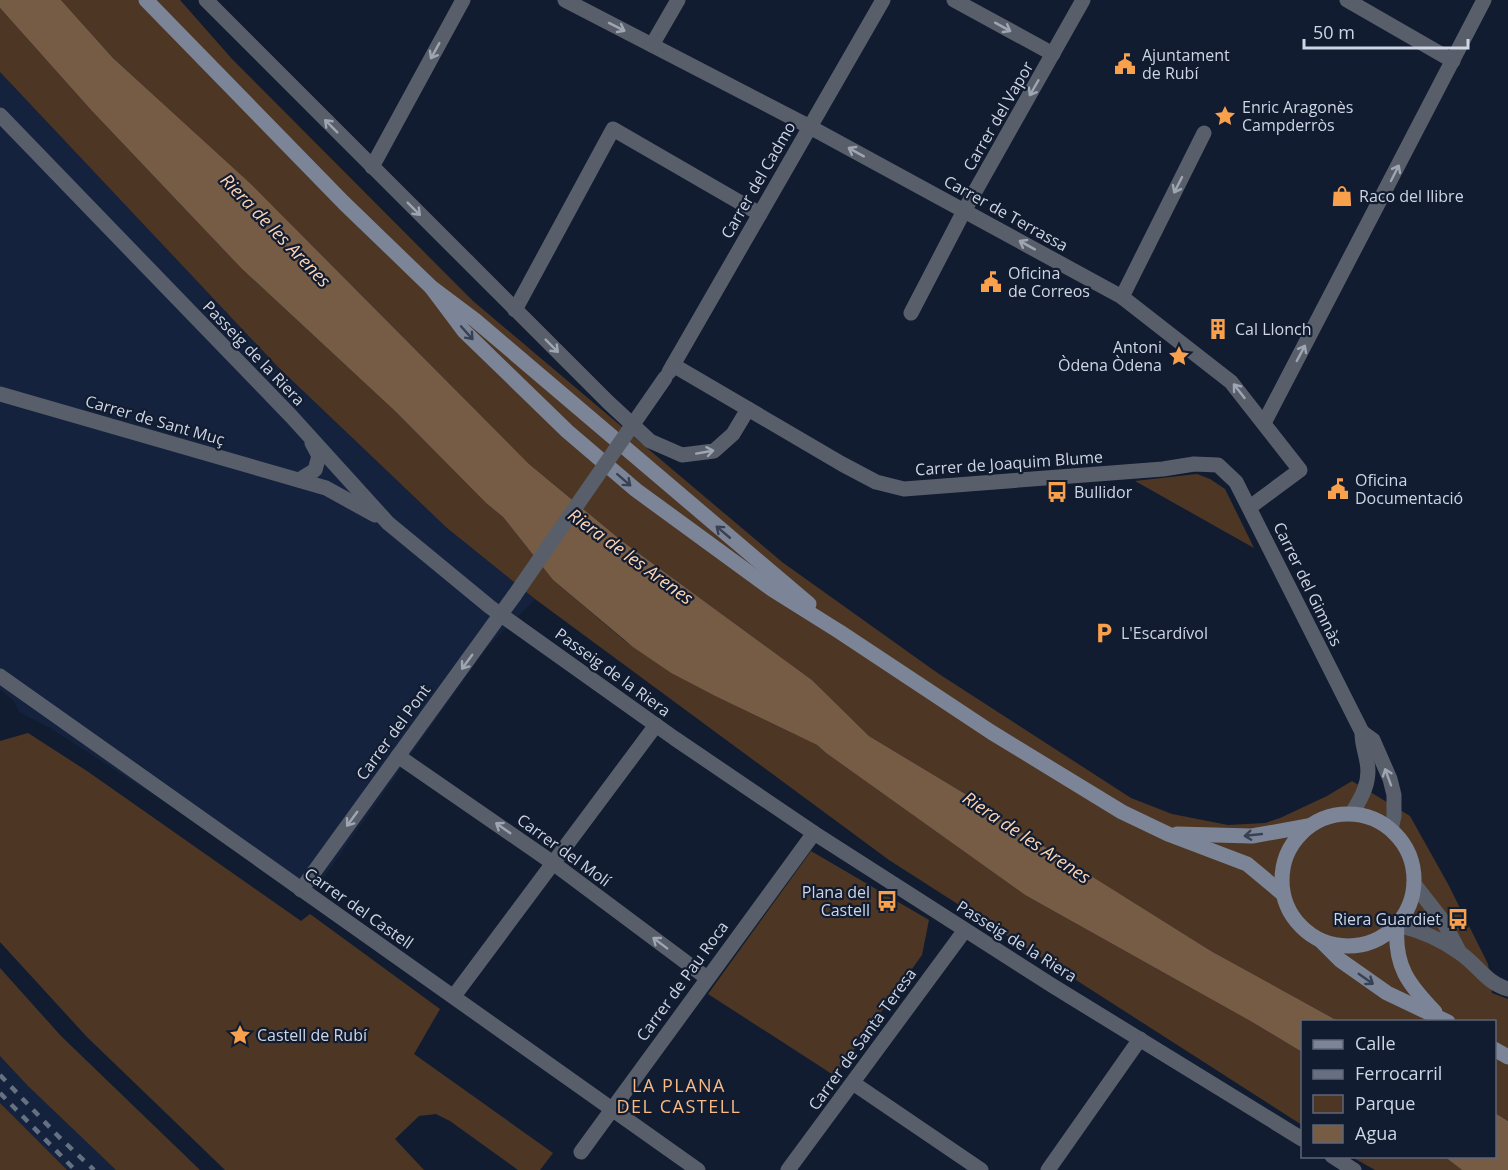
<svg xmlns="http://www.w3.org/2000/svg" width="1508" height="1170" font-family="'Open Sans',sans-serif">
  <rect width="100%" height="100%" fill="#111c30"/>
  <g fill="#15223d">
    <polygon points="0,72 278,367 447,528 535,599 488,646 315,890 301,890 50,728 19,712 14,701 0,689"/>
    <polygon points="0,1056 28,1086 116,1170 67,1170 19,1123 0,1103"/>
  </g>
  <g fill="#4d3724">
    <polygon points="61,0 180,0 232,59 473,301 782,562 939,674 1131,798 1172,814 1228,825 1265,823 1280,818 1327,796 1352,781 1410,816 1448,884 1488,964 1492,993 1508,999 1508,1121 1495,1113 1494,1022 1338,1021 1211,951 986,810 967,795 869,736 812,680 622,541 529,464 251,184 113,58"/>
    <polygon points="0,8 91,110 241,268 396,412 486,503 503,517 553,580 624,640 671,673 715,696 817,745 826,753 1025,895 1252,1022 1302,1052 1302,1125 889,860 535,599 447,528 278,367 0,72"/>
    <polygon points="1197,474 1210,479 1225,489 1254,548 1135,481"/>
    <polygon points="28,733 87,771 301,921 310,914 440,1009 414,1054 553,1153 540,1170 518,1170 450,1121 436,1114 419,1116 395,1139 424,1170 225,1170 87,1037 0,942 0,741"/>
    <polygon points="811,851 929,920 922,955 835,1076 708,994"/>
    <polygon points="0,968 61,1036 200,1170 116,1170 28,1086 0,1056"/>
    <polygon points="0,1103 67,1170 0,1170"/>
    <polygon points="1352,1157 1445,1157 1462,1170 1375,1170"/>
  </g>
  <g fill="#765b45">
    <polygon points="0,0 61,0 113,58 251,184 529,464 622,541 812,680 869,736 967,795 986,810 1211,951 1338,1021 1302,1022 1302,1052 1252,1022 1025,895 826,753 817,745 715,696 671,673 633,647 553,580 503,517 486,503 396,412 241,268 91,110 0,8"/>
    <polygon points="1495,1113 1508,1121 1508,1170 1462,1170 1445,1157 1494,1156"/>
  </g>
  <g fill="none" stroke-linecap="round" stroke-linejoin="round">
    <g stroke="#595f6a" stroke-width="15">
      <polyline points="206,0 608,402 650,441 682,455 714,451 733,434 748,409"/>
      <polyline points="565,0 810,127 1122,297 1231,382 1300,470 1250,507"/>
      <polyline points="954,0 1053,54"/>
      <polyline points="1347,0 1453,61"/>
      <polyline points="652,45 678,0"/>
      <polyline points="0,115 291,416 388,523 490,607 674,738 814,833 1053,986 1302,1139"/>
      <polyline points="372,167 463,0"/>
      <polyline points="1122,297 1204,133"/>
      <polyline points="515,310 613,129 760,214"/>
      <polyline points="911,313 964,211 1083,0"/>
      <path d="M673,365l169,99 34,18 28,7 259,-20 31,-5 24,1 18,17 126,250c0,13 3,18 5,30 4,19 -5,35 -15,51"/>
      <polyline points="669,372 883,0"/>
      <polyline points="0,394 326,488 375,515"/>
      <polyline points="1264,423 1484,0"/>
      <polyline points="299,480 315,470 319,456 312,443"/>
      <polyline points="0,676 698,1170"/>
      <polyline points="1362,732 1373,740 1390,779 1394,795 1394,816 1391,829"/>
      <polyline points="398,756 553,863 707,978"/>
      <polyline points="1414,884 1443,921 1460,953"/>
      <polyline points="301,890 514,596"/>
      <path d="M1397,925c22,5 45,15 63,28 18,12 26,30 48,36"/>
      <polyline points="454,996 656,725"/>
      <polyline points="853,1083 981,1170"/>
      <polyline points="581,1152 814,833"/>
      <polyline points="1332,1156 1354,1170"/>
      <polyline points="788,1170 965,930"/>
      <polyline points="1048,1170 1140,1039"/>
    </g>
    <g stroke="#7c8597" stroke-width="15">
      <polyline points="146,0 344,203 431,287 475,320 809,604"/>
      <polyline points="431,287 464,331 567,431 636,490 773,590 840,632 991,732 1122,812 1168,834 1247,864 1283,894"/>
      <circle cx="1348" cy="880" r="66"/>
      <polyline points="1177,834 1252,836 1308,826"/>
      <path d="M1397,925c-3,41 11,59 38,87"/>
      <polyline points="1321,941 1340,960 1387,993 1448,1022"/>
      <polyline points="1494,1049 1508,1057"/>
    </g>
    <g stroke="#667081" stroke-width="4.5" stroke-dasharray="8 8" stroke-linecap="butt">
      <polyline points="0,1075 59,1137 94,1170"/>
      <polyline points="0,1093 75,1170"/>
    </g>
    <polyline stroke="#595f6a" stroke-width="15" points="514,596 665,378"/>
  </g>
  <defs><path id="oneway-shaft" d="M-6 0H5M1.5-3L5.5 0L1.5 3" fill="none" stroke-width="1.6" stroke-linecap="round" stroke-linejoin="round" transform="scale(1.5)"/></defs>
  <g stroke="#9fa6b3">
    <use href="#oneway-shaft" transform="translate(617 27) rotate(27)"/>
    <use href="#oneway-shaft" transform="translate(1003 27) rotate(29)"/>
    <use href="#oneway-shaft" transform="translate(435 51) rotate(119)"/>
    <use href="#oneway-shaft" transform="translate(1034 88) rotate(120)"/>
    <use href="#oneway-shaft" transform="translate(331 126) rotate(-135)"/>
    <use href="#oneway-shaft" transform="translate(856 152) rotate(-151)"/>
    <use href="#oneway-shaft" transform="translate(1395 173) rotate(-63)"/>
    <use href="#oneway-shaft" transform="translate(1178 185) rotate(117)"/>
    <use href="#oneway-shaft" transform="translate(414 209) rotate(45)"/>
    <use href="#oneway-shaft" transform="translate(1027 245) rotate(-151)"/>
    <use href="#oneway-shaft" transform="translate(552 346) rotate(45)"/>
    <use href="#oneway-shaft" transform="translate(1301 353) rotate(-62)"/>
    <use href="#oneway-shaft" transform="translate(1239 391) rotate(-128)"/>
    <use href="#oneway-shaft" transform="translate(705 452) rotate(-10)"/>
    <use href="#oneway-shaft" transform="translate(467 662) rotate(126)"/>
    <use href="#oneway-shaft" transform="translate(1388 777) rotate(-110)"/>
    <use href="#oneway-shaft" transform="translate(352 819) rotate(126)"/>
    <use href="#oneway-shaft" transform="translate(503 828) rotate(-145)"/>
    <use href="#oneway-shaft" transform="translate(660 943) rotate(-143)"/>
  </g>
  <g stroke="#364154">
    <use href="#oneway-shaft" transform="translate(467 333) rotate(48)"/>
    <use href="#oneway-shaft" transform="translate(624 480) rotate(41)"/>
    <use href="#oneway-shaft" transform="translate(723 532) rotate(-140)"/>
    <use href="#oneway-shaft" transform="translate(1253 835) rotate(174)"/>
    <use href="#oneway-shaft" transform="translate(1366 979) rotate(35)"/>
  </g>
  <defs>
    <symbol id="civic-bare" viewBox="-9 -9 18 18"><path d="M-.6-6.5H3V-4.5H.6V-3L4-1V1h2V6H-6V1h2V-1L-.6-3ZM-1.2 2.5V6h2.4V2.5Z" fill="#f9a04d" stroke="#111c30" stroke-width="2.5" paint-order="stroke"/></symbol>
    <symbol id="sight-bare" viewBox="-9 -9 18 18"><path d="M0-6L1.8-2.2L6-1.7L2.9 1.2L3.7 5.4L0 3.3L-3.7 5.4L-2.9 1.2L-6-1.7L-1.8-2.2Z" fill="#f9a04d" stroke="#111c30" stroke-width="2.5" paint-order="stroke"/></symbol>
    <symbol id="shop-bare" viewBox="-9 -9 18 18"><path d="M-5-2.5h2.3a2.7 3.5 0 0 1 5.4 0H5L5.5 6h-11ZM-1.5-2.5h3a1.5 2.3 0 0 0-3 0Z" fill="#f9a04d" stroke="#111c30" stroke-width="2.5" paint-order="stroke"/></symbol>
    <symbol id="building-bare" viewBox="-9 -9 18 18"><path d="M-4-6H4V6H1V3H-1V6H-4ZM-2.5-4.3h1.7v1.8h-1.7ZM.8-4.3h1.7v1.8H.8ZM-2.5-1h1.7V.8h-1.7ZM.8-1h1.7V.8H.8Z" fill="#f9a04d" stroke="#111c30" stroke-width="2.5" paint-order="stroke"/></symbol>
    <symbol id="bus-bare" viewBox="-9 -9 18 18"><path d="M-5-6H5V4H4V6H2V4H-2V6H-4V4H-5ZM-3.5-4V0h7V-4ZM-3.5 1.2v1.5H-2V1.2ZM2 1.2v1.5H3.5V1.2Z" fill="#f9a04d" stroke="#111c30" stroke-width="2.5" paint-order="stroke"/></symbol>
    <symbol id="parking-bare" viewBox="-9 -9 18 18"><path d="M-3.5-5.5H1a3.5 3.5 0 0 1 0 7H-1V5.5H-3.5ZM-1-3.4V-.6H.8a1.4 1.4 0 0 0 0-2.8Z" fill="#f9a04d" stroke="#111c30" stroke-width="2.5" paint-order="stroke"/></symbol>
  </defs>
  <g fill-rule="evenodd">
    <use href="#civic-bare" x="1110" y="49" width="30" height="30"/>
    <use href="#sight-bare" x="1210" y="101" width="30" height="30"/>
    <use href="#shop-bare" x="1327" y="181" width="30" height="30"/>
    <use href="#civic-bare" x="976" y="267" width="30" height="30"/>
    <use href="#building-bare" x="1203" y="314" width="30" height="30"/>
    <use href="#sight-bare" x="1164" y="341" width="30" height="30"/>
    <use href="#civic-bare" x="1323" y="474" width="30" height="30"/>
    <use href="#bus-bare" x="1042" y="477" width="30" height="30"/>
    <use href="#parking-bare" x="1089" y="618" width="30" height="30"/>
    <use href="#bus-bare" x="872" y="886" width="30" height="30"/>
    <use href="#bus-bare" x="1443" y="904" width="30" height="30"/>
    <use href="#sight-bare" x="225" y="1020" width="30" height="30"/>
  </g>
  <g text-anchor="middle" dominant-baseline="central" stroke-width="4.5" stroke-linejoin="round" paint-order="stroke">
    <g font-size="16" fill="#ced5e4" stroke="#111c30" text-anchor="start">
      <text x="1142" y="55">Ajuntament<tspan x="1142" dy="18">de Rubí</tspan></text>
      <text x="1242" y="107">Enric Aragonès<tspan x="1242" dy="18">Campderròs</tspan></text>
      <text x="1359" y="196">Raco del llibre</text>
      <text x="1008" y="273">Oficina<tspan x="1008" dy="18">de Correos</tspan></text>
      <text x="1235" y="329">Cal Llonch</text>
      <text x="1162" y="347" text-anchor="end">Antoni<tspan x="1162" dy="18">Òdena Òdena</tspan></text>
      <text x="1355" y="480">Oficina<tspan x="1355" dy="18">Documentació</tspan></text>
      <text x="1074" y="492">Bullidor</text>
      <text x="1121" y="633">L'Escardívol</text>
      <text x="870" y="892" text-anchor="end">Plana del<tspan x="870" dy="18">Castell</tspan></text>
      <text x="1441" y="919" text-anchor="end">Riera Guardiet</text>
      <text x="257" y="1035">Castell de Rubí</text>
    </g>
    <g font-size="16" fill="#ced5e4" stroke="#111c30">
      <text transform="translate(998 116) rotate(-60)">Carrer del Vapor</text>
      <text transform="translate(758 180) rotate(-60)">Carrer del Cadmo</text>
      <text transform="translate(1006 213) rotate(29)">Carrer de Terrassa</text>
      <text transform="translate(254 353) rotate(46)">Passeig de la Riera</text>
      <text transform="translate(155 420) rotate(16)">Carrer de Sant Muç</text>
      <text transform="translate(1009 463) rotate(-4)">Carrer de Joaquim Blume</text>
      <text transform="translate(1308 584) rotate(64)">Carrer del Gimnàs</text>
      <text transform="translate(613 672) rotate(36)">Passeig de la Riera</text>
      <text transform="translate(393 732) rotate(-54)">Carrer del Pont</text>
      <text transform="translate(564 850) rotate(36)">Carrer del Molí</text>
      <text transform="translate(359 908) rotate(35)">Carrer del Castell</text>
      <text transform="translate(1017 941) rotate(32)">Passeig de la Riera</text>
      <text transform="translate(682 981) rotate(-54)">Carrer de Pau Roca</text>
      <text transform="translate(862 1039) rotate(-54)">Carrer de Santa Teresa</text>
    </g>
    <g font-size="18" font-style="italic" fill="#fdd4b3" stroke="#111c30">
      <text transform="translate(276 230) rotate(46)">Riera de les Arenes</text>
      <text transform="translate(631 556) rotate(36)">Riera de les Arenes</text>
      <text transform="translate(1027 837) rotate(34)">Riera de les Arenes</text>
    </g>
    <g font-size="18" letter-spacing="1.5" fill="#f9ba85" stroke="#111c30">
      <text x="679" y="1085">LA PLANA<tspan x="679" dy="21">DEL CASTELL</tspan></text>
    </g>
  </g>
  <rect x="1301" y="1020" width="195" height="138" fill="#111c30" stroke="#5d6678" stroke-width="1.5"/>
  <rect x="1313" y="1040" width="30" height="9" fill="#7c8597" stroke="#5d6678" stroke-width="1.5"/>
  <text x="1355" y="1050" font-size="18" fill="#ced5e4">Calle</text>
  <rect x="1313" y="1070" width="30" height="9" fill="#667081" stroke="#5d6678" stroke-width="1.5"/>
  <text x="1355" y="1080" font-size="18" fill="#ced5e4">Ferrocarril</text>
  <rect x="1313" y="1095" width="30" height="18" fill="#4d3724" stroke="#5d6678" stroke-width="1.5"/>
  <text x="1355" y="1110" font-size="18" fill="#ced5e4">Parque</text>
  <rect x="1313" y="1125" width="30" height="18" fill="#765b45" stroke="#5d6678" stroke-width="1.5"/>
  <text x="1355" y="1140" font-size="18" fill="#ced5e4">Agua</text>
  <path d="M1304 39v9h164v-9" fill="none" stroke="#ced5e4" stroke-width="3"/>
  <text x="1313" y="39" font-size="18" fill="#ced5e4" stroke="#111c30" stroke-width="4.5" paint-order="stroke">50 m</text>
</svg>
